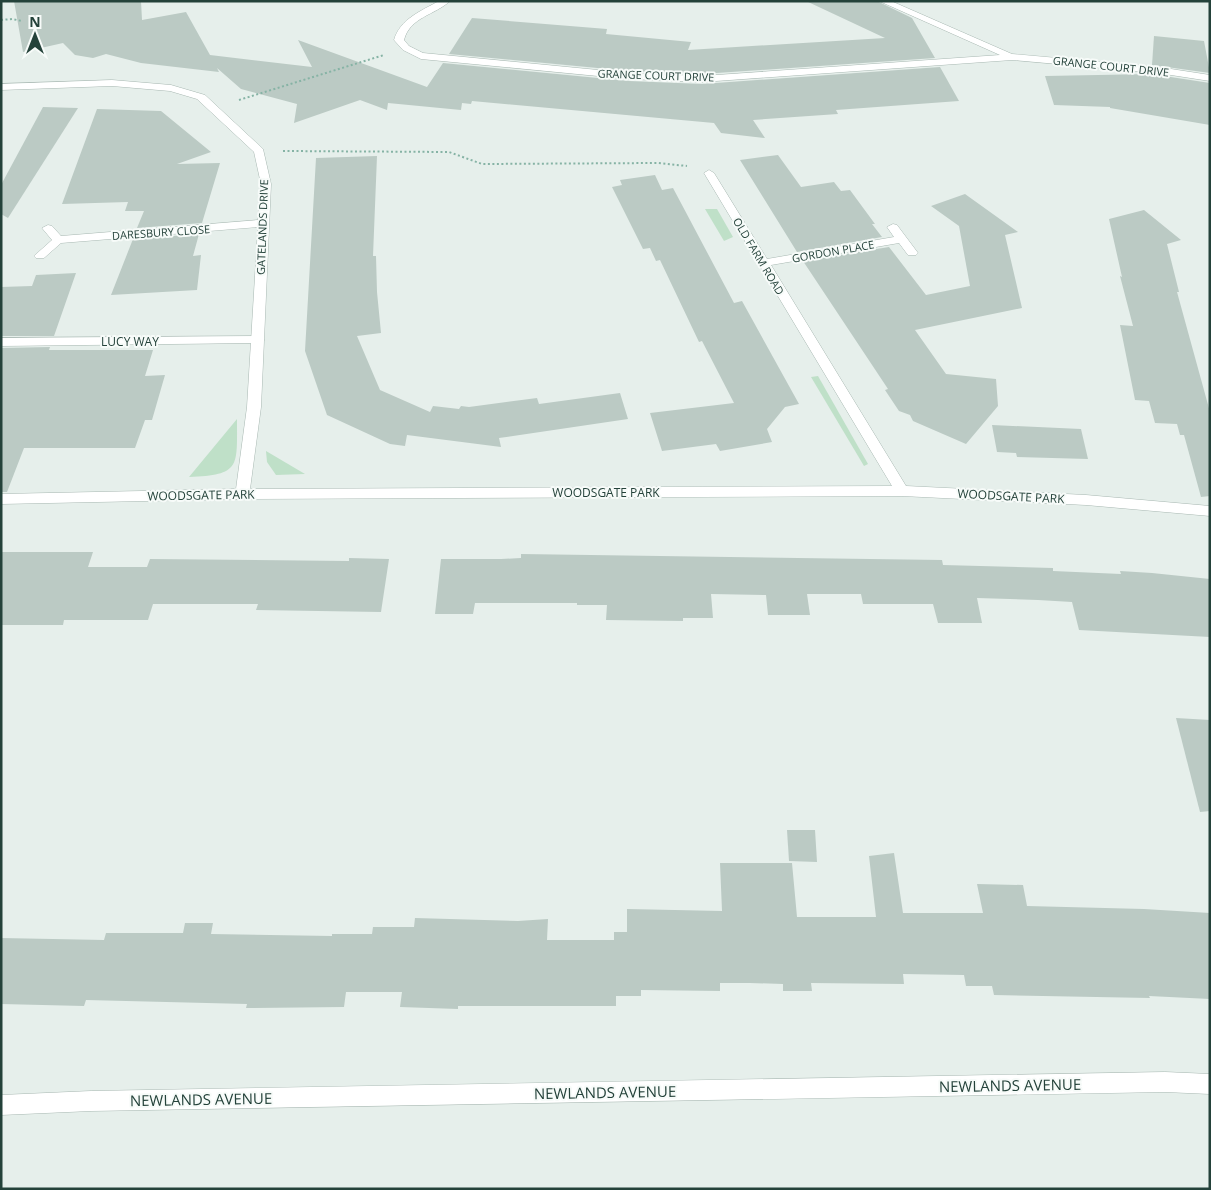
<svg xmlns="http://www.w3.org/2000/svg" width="1211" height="1190" font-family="'Open Sans',sans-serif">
  <rect width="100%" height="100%" fill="#e6efeb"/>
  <g fill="#bfe0c8">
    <polygon points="705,209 717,209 733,237 724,241"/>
    <polygon points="818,376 868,464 864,466 811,377"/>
    <path d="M237,419c0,48 4,56 -48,58z"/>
    <polygon points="266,451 305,474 276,475 267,462"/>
  </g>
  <g fill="#bbcac4">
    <polygon points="14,1 141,1 142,20 186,12 210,55 312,67 298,40 427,87 443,63 629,81 702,84 940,67 959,101 836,110 838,114 753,120 765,138 721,133 714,123 472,101 471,104 462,103 461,110 388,103 387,110 360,100 294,123 297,104 241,89 217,68 219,72 141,63 106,54 93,58 75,55 63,43 23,52"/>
    <polygon points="806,1 877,1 912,18 935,58 702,74 629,71 449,54 472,18 607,29 606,34 691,42 688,50 885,38"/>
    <polygon points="1154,36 1204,41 1210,73 1152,65"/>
    <polygon points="1151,74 1210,83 1210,125 1110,108 1110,107 1054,105 1045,76"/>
    <polygon points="43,107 78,108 8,218 1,214 1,185"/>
    <polygon points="97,109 161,111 211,152 177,164 220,163 202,223 137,228 144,211 125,211 128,202 62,204"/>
    <polygon points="778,155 801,187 834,182 841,191 850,190 875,224 872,224 882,237 797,252 740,160"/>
    <polygon points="377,156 373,256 376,256 377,292 381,333 357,336 380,390 430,412 433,406 459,409 461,406 469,407 537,398 539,404 620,393 628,419 499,438 501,447 407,435 405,446 390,444 327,415 305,351 316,158"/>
    <polygon points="655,175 662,190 673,188 734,303 742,301 799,404 785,407 767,429 772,442 720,451 716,444 662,451 650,413 734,403 702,341 699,342 660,260 656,261 650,248 643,249 612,187 622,185 620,180"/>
    <polygon points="965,194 1018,232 1005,235 1022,308 915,330 946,374 996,379 998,406 966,444 913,421 910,415 899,411 885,390 888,389 803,261 889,247 926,295 970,286 959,226 931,206"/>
    <polygon points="1144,210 1181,240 1167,244 1179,292 1177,292 1210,412 1210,496 1201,497 1184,435 1180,435 1177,424 1155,423 1149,401 1135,400 1120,325 1133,326 1120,276 1122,277 1109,219"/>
    <polygon points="199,234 193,256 201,255 197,290 111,295 133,239"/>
    <polygon points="76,273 54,336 1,336 1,287 32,286 36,275"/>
    <polygon points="50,347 49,350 153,350 145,376 165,375 152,420 145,420 135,448 24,448 7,492 1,492 1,348"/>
    <polygon points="992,425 1081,429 1088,459 1017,457 1016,453 997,452"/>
    <polygon points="1,552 93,552 88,567 147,567 150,559 349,561 349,558 389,559 381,612 256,610 258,604 153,604 148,620 64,620 63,625 1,625"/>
    <polygon points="521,554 942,560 943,565 1053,568 1053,571 1121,574 1120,571 1152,573 1210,579 1210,637 1079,630 1072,602 1038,600 977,598 982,623 938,623 933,604 863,604 861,594 807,594 810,615 768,615 766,595 711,594 713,618 683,618 683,621 606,620 607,605 577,605 577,603 475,603 473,614 435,614 441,559 501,559 521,558"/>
    <polygon points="1176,718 1210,720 1210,811 1200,812"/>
    <polygon points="787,830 815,830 817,862 789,861"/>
    <polygon points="894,853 903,913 983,913 977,884 1023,885 1027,906 1144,909 1210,913 1210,999 1149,996 1150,998 994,995 992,986 966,986 964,975 903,974 904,984 811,983 812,991 783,991 783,984 750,983 720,983 720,991 641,990 641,996 616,996 616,1006 458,1006 458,1009 400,1007 402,992 346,992 344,1007 246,1008 247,1004 86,1000 84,1006 1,1004 1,938 104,940 106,933 183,933 185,923 213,923 211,934 332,936 332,934 372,934 373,927 414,927 415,918 518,921 548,919 547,940 614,940 614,932 627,932 627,909 722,911 720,863 792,863 797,917 876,917 869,856"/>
  </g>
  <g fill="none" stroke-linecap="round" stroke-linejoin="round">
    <defs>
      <polygon id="lane" points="258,336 262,337 264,340 262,343 1,346 1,338"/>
      <g id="street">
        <path d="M439,1h11c-15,14 -40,16 -46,39l5,6 14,7 206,20 73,3 298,-21 -121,-54h12l121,53 146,13 52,8v6l-52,-8 -146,-13 -310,22 -73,-3 -208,-20 -18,-9 -9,-10c6,-21 27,-29 45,-39z"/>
        <polygon points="112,80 171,85 205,95 263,149 271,184 261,407 250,489 892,486 704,173 709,170 714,173 767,259 894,237 887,227 893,224 897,225 918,253 916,255 908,255 899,243 771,265 906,486 1086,495 1210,506 1210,516 1086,505 902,496 242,499 1,504 1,494 236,489 247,407 258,227 61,243 44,258 36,258 34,256 52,240 42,228 48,225 52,226 61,236 258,220 261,184 254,152 197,99 170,91 112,86 1,90 1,84"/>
        <polygon points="1165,1072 1210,1074 1210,1094 1165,1092 91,1111 1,1115 1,1095 91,1091"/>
      </g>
    </defs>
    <use href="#lane" stroke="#a8b8b2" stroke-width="1"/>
    <use href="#street" stroke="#a8b8b2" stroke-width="1"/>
    <g stroke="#86b3a5" stroke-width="2" stroke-dasharray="2 2.5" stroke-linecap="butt">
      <polyline points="1,20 12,19 22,21"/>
      <polyline points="239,100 384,55"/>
      <polyline points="283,151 449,152 482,164 658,163 687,166"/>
    </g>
    <use href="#lane" fill="#fff" fill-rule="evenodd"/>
    <use href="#street" fill="#fff" fill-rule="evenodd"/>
  </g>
  <g text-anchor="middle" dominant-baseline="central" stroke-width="4" stroke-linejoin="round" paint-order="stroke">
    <g font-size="11" fill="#24423a" stroke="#f7fbf9">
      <text transform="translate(1111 66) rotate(6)">GRANGE COURT DRIVE</text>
      <text transform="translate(656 75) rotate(2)">GRANGE COURT DRIVE</text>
      <text transform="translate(262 227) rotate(-88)">GATELANDS DRIVE</text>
      <text transform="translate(161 232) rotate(-4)">DARESBURY CLOSE</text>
      <text transform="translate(833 251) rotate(-10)">GORDON PLACE</text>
      <text transform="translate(759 256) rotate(59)">OLD FARM ROAD</text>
    </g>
    <g font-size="12" fill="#24423a" stroke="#f7fbf9">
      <text x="130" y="341">LUCY WAY</text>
      <text x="606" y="492">WOODSGATE PARK</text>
      <text transform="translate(201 495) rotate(-1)">WOODSGATE PARK</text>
      <text transform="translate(1011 496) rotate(3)">WOODSGATE PARK</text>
    </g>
    <g font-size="15" fill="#24423a" stroke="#f7fbf9">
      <text transform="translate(1010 1085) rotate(-1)">NEWLANDS AVENUE</text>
      <text transform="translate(605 1092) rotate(-1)">NEWLANDS AVENUE</text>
      <text transform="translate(201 1099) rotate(-1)">NEWLANDS AVENUE</text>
    </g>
  </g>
  <rect width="1211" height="1190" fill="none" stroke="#24423a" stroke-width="5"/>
  <g transform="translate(35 35)" stroke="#f7fbf9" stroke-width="4" paint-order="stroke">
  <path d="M0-4L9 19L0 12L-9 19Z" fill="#24423a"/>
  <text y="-8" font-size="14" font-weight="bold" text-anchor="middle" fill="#24423a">N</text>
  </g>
</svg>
